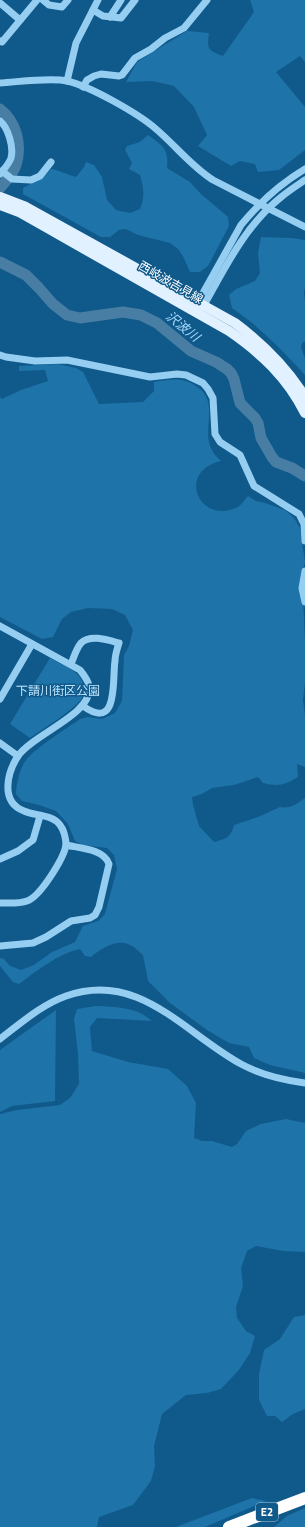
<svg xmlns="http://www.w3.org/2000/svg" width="305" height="1527" font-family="'Titillium Web','Noto Sans JP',sans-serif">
  <rect width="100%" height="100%" fill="#10598b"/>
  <g fill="#1e73a9">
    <path d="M250,0h55v62l-5,-6 -24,16 29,35v43l-26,20 -21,2 -3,-8 -15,-3 -9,5 -33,-20 9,-11 -13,-28 -20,-21 -22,-5 -26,1 11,-20 50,-31 22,2c-2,16 -2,17 14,23l31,-44z"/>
    <path d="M148,135c15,11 21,14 19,33l23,14 11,12 27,23 1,9 -21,40 -8,6h-10l-7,-16 -5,-7 -8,-6 -32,-8 -12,-6 -7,1 -9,7h-9l-78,-43v-6l22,-12 6,-7c9,1 16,6 25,8l8,-10 2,-5 8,3 8,12 5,23 9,10 14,3 10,-4c5,-12 4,-20 0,-34l-11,-6 3,-6 -7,-13 2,-4 13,-4z"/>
    <path d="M261,237l30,1 14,2v47l-1,6 1,9v40h-2l-2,5 4,11v17c-23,-25 -45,-48 -73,-67l-3,-13 7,-6 19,-8 5,-8 -2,-20z"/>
    <path d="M58,364l18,4 7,4 16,32 44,-2 11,-11v-9c19,-3 31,-6 47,8 5,4 8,12 8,19 1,20 -7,35 12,52 -46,11 -21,65 17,46 4,-3 7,-8 10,-11l8,5 9,2 20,7 9,8 6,10 5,34 -3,12 3,67v41l-2,18 2,16v51l-8,-3 1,13c-13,8 -20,10 -35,6l-5,-6 -24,8 -22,3 -10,6 -10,3 1,8 6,21 15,16c12,-3 17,-5 20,-17l24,-8 22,-10c10,2 17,-3 25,-9v275l-35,-8 -16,-7 -5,-11 -20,-4 -22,-13 -37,-27 -22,-22 -5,-26c-4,-3 -8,-8 -13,-10 -12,-7 -30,4 -39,12l-6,-1 -5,-7c-22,5 -42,21 -61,35l-6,-2 -13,-16v-8l4,1 6,7 11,4 13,-5 18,-13 23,-10 8,-16 15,-5 7,-7 12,-45 -3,-14 -7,-7 -24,-3 -8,-4 -7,-17 -12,-13 -17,-6 -17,-4 -6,-7c0,-9 4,-28 11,-35 11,-13 39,-30 53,-40l8,-2 14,2 13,-6 7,-12 2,-46 5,-9 4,-16 -8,-15 -13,-6 -24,-1 -17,4 -9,7 -9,18 -11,2 -42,-22v-220l2,2 19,-9 27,-9 -3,-11 -26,1v-5z"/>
    <path d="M50,658c8,5 20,9 27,16 5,4 9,15 6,22 -4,11 -42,34 -53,42l-20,-14z"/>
    <path d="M96,1006c20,1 41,1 56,15l-55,-3 -7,9 2,24 36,11 40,7 19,17 9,17 -2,35 8,3h10l20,6 5,-3 9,-13 15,-7 25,-5 19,4v129l-22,-1 -27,-5 -9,5 -6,17 2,18 -7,21 1,11 9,13 9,5 -5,17 -11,17 -18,19 -14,4 -21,2 -24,19 -8,32 1,20 -4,15 -18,24 -34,12 -2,10h-97v-413l17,-4 43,-5 10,-7 9,-14 -1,-30 -4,-35 3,-10z"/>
    <polygon points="56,1010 55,1101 12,1106 0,1112 0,1050"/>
    <polygon points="305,1315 305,1409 293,1414 282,1422 275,1416 267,1416 259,1400 259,1374 264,1350 280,1339 294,1317"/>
    <polygon points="252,1498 266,1501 205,1527 176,1527"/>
    <polygon points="305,1508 305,1527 274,1527 287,1516"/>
  </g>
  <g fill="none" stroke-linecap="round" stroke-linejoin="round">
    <g stroke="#487ea4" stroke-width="11">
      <path d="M0,109c17,13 22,37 16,56 -3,9 -10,16 -16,23"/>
      <polyline points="0,262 26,275 39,288 53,304 67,315 80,318 123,312 141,315 157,323 191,351 216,362 227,369 231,373 234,379 240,403 255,418 258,423 261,438 272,457 276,462 292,468 305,476"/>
    </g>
    <g stroke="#96cef2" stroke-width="7">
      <polyline points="43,0 49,5 62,7 68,0"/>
      <polyline points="0,3 20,20"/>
      <polyline points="93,10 103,16 121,18 135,0"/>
      <polyline points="110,17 121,0"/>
      <polyline points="0,41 2,42 37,0"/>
      <polyline points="67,81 76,43 98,0"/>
      <path d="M0,83c18,-1 51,-6 67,-2 23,5 72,33 89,48 20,17 35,37 57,51l92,47"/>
      <polyline points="83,87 87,80 94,76 101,74 119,76 122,75 135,58 151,49 165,38 184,28 207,0"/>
      <path d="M0,121c8,7 14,26 11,37 -2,6 -7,11 -11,16"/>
      <polyline points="2,171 12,179 31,180 40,176 51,162"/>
      <path d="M197,306l1,-4 43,-77c18,-22 39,-41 64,-56"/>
      <path d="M200,308l4,-3c21,-37 41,-79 76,-107 8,-7 16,-12 25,-18"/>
      <polyline points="0,355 6,357 35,361 67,360 150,377 177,374 186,375 203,383 208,389 213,398 215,434 220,442 240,455 254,486 299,514 304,524 305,541"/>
      <polyline points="305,571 302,588 305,602"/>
      <path d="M0,626l80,44c4,5 8,10 9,16 5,28 -56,48 -71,70 -11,17 -18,46 6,55 11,5 28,3 36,14 4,5 6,14 6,20 -2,13 -26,52 -39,56 -8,3 -19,2 -27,2"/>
      <path d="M71,664c3,-7 5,-15 10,-21 9,-9 27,-3 38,0 -2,6 -4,12 -4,18 -3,19 4,71 -32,45"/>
      <polyline points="0,699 32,644"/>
      <polyline points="0,743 18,756"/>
      <polyline points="0,859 18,851 33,840 40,816"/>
      <path d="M0,946l33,-3 13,-6 25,-16 19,-3 5,-3 4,-8 10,-43c-5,-15 -30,-16 -43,-19"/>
      <path d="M0,1039c21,-16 41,-34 66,-43 73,-26 118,37 175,68 20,11 42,16 64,19"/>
    </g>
    <g stroke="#e1f1ff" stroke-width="10">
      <path d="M0,197l26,10 209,116c28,21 52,45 70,74"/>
      <path d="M0,205l19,7 23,13 187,106c32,22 58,46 76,82"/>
    </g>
    <polyline stroke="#fff" stroke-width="12" points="229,1527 305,1498"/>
  </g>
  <g text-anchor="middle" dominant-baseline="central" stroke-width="3" stroke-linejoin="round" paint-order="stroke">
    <rect fill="#10598b" stroke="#b7cddc" stroke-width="1" x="256" y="1503" width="22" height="18" rx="3"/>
    <g font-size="11" font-weight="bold" fill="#fff">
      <text x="267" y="1512">E2</text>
    </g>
    <g font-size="12" fill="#fff" stroke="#10598b">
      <text transform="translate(171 282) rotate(30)">西岐波吉見線</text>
    </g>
    <g font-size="12" fill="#bde4fd" stroke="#10598b">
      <text x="58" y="690">下請川街区公園</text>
    </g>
    <g font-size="13" font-style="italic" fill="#a1d7fa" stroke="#10598b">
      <text transform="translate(183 326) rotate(39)">沢波川</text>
    </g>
  </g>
</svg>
